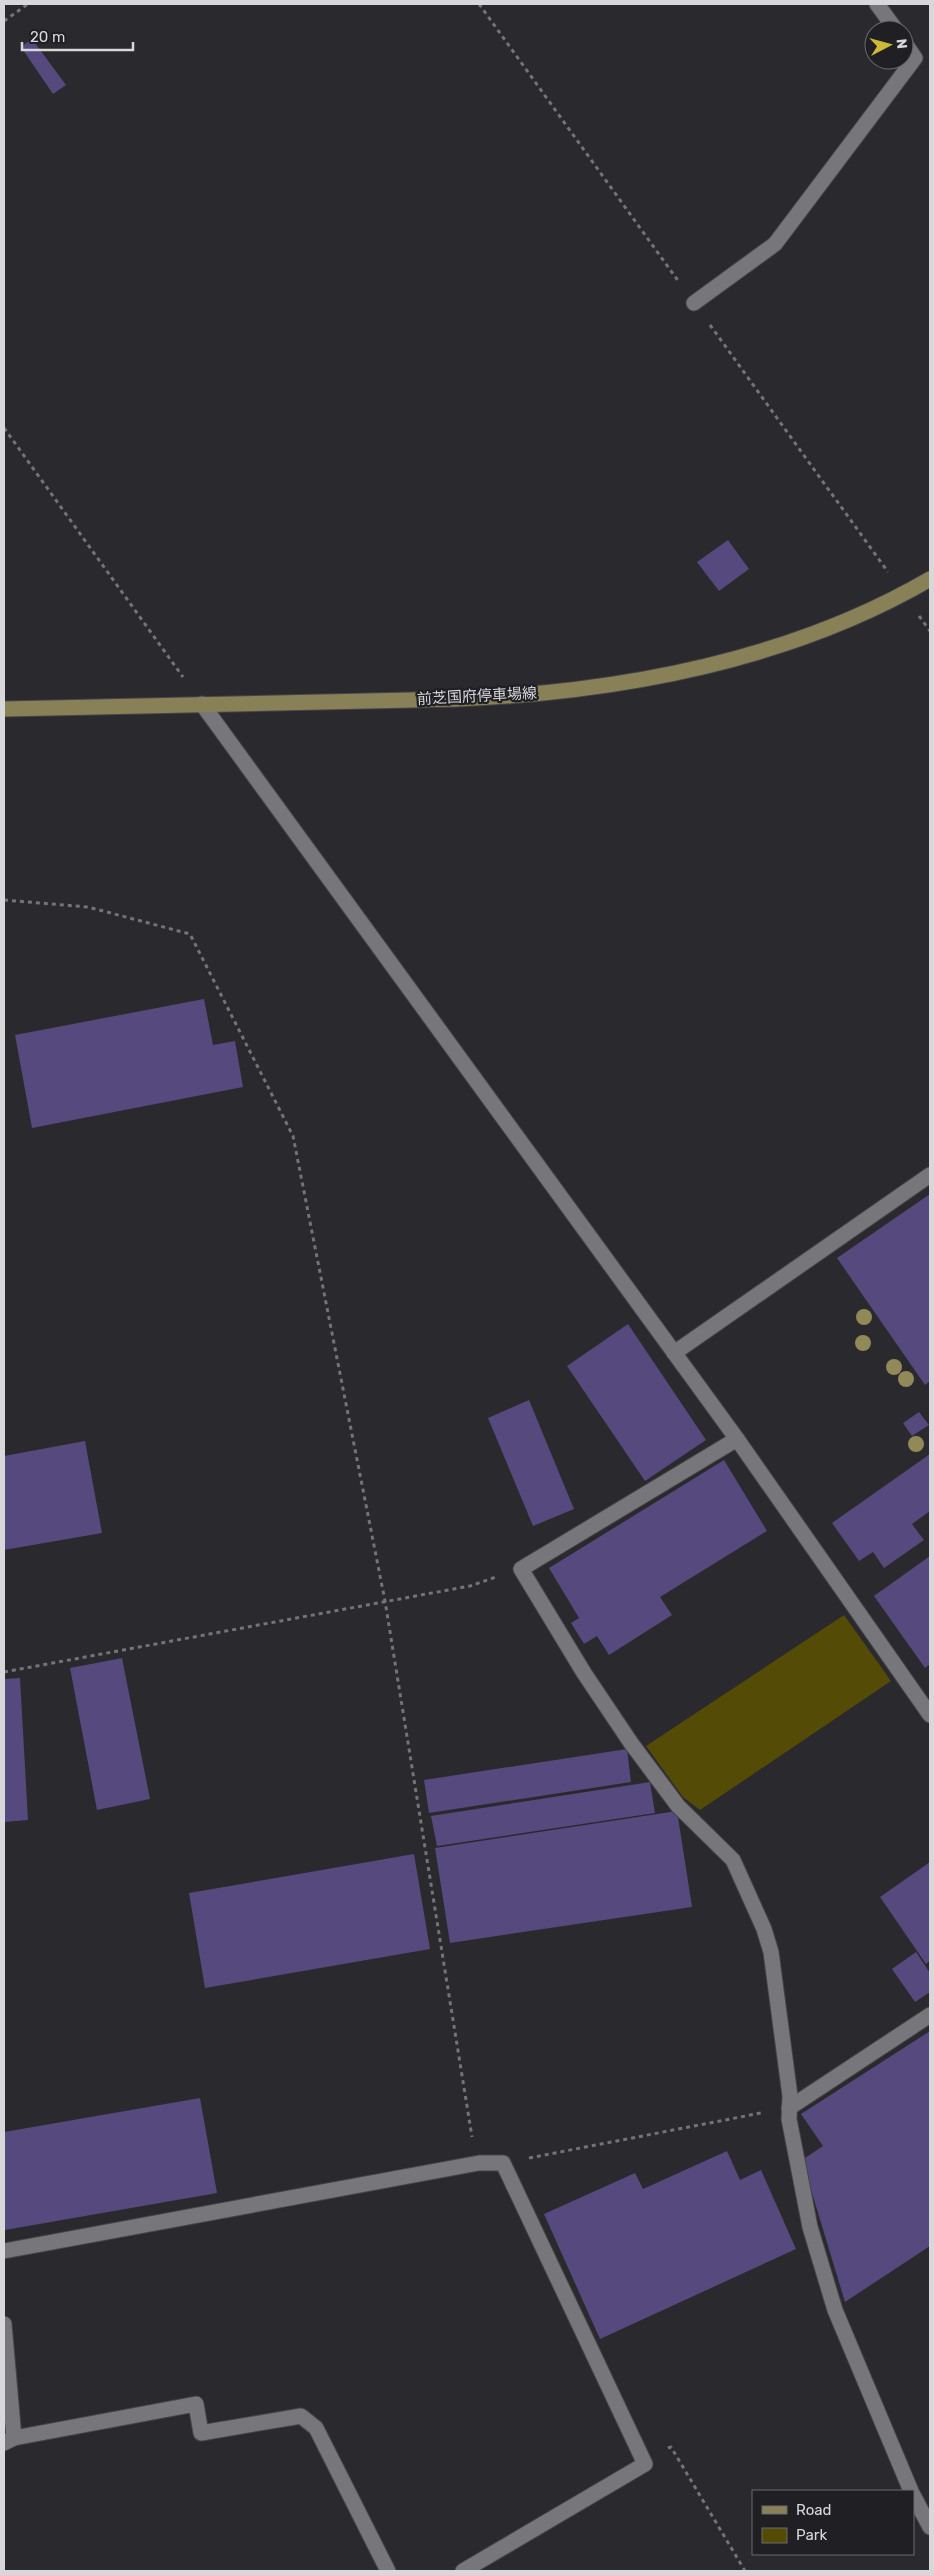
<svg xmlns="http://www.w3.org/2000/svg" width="934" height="2575" font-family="Rubik,'Noto Sans JP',sans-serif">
  <rect width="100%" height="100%" fill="#2a292e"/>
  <polygon fill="#544b07" points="844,1615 891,1681 700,1810 683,1797 646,1746"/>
  <g fill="#55497e">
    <polygon points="32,39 66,85 53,94 21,47"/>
    <polygon points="728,540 749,569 719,591 697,562"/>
    <polygon points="204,999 213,1045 235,1041 243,1087 32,1128 15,1035"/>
    <polygon points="930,1194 930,1381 925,1385 837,1258"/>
    <polygon points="628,1324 706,1440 645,1481 567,1366"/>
    <polygon points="529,1400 574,1509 533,1526 488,1418"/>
    <polygon points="919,1412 929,1425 912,1436 903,1423"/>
    <polygon points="85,1441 102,1533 4,1550 4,1456"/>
    <polygon points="930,1454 930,1511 912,1524 924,1540 884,1568 873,1552 859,1561 832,1523"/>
    <polygon points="724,1460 767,1531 660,1597 672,1615 609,1655 597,1636 584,1644 571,1623 579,1618 549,1568"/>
    <polygon points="930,1556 930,1664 925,1668 874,1596"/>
    <polygon points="122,1658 150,1799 97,1810 70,1668"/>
    <polygon points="20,1678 28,1820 4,1822 4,1679"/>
    <polygon points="627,1749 631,1782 429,1813 424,1780"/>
    <polygon points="650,1782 655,1813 437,1846 431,1816"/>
    <polygon points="677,1811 692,1907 450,1943 435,1848"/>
    <polygon points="414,1854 430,1949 205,1988 189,1893"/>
    <polygon points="930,1862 930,1961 926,1964 880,1897"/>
    <polygon points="916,1952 930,1973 930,1992 915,2002 892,1969"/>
    <polygon points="930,2031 930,2246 845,2302 802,2160 823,2146 801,2114"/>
    <polygon points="200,2098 217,2193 5,2230 4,2132"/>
    <polygon points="727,2151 740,2180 761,2170 796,2249 600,2339 544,2214 635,2173 643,2189"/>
  </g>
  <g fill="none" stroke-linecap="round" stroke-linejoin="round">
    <defs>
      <g id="minor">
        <polyline points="877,4 896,30"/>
        <polyline points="694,303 775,244 915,58 904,42"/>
        <polyline points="202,704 737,1439 930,1715"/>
        <polyline points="674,1353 930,1175"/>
        <polyline points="737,1439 521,1569 584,1673 631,1743 678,1806 733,1860 764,1929 771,1952 790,2096 789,2119 810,2227 835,2310 911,2491"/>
        <polyline points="789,2108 930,2015"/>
        <polyline points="4,2251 479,2163 503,2163 645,2464 463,2571"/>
        <polyline points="4,2324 14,2438 4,2443"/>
        <polyline points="14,2438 196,2404 201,2433 301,2416 316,2428 388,2571"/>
        <polyline points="913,2495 930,2527"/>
      </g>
      <path id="major" d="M4,709l453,-10c162,-7 332,-38 473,-120"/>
    </defs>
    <use href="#minor" stroke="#464549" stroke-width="17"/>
    <use href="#major" stroke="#464549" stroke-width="17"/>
    <g stroke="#747377" stroke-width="3" stroke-dasharray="4 4" stroke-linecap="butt">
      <polyline points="479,4 679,282"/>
      <polyline points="4,21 28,4"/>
      <polyline points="710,325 888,572"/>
      <polyline points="4,428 183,677"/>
      <polyline points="919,616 930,631"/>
      <polyline points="4,900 88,907 190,934 293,1136 385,1601 472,2137"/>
      <polyline points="4,1672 470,1586 496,1577"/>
      <polyline points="529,2158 761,2113"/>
      <polyline points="668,2448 671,2447 745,2571"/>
    </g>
    <use href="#minor" stroke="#76767b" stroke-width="15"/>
    <use href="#major" stroke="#888158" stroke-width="15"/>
  </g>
  <g fill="#918958">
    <circle cx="864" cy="1317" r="8"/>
    <circle cx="863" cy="1343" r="8"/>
    <circle cx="894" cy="1367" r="8"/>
    <circle cx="906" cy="1379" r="8"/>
    <circle cx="916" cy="1444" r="8"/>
  </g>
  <g text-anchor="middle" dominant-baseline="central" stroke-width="4.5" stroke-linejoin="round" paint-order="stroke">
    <g font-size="15" fill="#d8d8db" stroke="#202024">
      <text transform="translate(477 696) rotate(-3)">前芝国府停車場線</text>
    </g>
  </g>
  <rect width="934" height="2575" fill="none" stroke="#d8d8db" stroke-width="10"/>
  <rect x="752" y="2490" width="162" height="65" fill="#202024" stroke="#6a6a6d"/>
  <rect x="762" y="2506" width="25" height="8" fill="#888158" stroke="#6a6a6d"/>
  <text x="796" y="2515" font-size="15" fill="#d8d8db">Road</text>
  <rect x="762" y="2528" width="25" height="15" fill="#544b07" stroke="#6a6a6d"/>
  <text x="796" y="2540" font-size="15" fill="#d8d8db">Park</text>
  <g transform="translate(889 45) rotate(84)"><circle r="24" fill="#202024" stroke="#6a6a6d"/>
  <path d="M0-4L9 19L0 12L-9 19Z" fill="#ccb938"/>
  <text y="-8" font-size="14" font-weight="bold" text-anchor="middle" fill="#d8d8db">N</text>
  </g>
  <path d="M22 42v8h111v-8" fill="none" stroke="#d8d8db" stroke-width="2.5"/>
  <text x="30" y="42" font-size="15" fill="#d8d8db" stroke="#202024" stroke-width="4" paint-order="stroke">20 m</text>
</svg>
